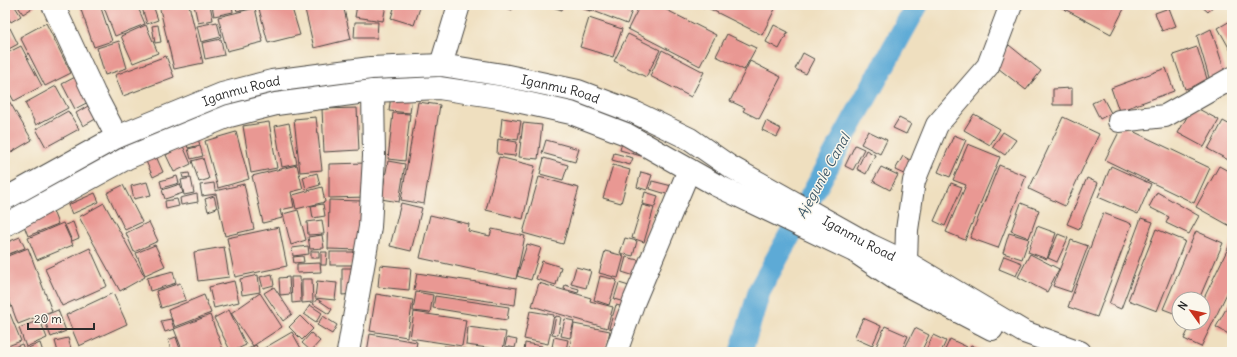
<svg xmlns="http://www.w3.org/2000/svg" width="1237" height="357" font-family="Delius,sans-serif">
  <rect width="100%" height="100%" fill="#fbf7ec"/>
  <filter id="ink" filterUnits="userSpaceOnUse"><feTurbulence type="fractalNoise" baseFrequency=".025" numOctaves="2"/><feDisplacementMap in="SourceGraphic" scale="8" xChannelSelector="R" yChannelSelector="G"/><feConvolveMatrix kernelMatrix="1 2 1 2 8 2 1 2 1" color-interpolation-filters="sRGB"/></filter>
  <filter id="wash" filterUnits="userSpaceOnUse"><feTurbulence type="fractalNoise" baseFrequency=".012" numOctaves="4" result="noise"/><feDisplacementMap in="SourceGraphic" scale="16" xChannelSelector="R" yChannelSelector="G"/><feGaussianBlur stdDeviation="0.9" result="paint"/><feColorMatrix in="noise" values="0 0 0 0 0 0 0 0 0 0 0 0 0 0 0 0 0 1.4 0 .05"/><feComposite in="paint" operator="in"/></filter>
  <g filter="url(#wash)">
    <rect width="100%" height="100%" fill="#efdfbf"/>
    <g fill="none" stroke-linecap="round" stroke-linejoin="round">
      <polyline stroke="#5daad6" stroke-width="23" points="741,352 760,289 917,5"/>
    </g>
    <g id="blocks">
      <g fill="#e99893">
        <polygon points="5,5 14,5 21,16 11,22 5,13"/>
        <polygon points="17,5 37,5 23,14"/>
        <polygon points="85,5 100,5 112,41 94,47 80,7"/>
        <polygon points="103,5 137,5 145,24 115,36"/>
        <polygon points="150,5 153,5 158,20 147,24 142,8"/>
        <polygon points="159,5 189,5 203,63 174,69"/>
        <polygon points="194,5 210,5 213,20 198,23"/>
        <polygon points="212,5 232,5 233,12 214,16"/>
        <polygon points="235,5 253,5 253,7 237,11"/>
        <polygon points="258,5 291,5 300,35 268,43"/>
        <polygon points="304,5 343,5 351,39 314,48"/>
        <polygon points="357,5 386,5 383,21 355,17"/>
        <polygon points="395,5 421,5 414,25 391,18"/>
        <polygon points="499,5 513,5 512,10"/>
        <polygon points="546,5 563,5 562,10"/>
        <polygon points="582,5 592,5 590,11 581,8"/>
        <polygon points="594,5 634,5 627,24 591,10"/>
        <polygon points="640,5 657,5 716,35 700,66 628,29"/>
        <polygon points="696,5 705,5 704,9"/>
        <polygon points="709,5 777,5 762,35 708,8"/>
        <polygon points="1057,5 1126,5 1111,34"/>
        <polygon points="1200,5 1214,5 1208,12"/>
        <polygon points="255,8 263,42 227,51 218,17"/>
        <polygon points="1169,8 1176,26 1162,31 1155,13"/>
        <polygon points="589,18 622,29 613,57 580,47"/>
        <polygon points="1232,20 1232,53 1218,28"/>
        <polygon points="217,22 221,37 201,42 197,26"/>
        <polygon points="355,22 378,22 377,38 354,38"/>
        <polygon points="46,23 71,73 45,86 20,37"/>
        <polygon points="146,25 158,53 133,63 121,36"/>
        <polygon points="158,25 161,42 155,43 152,26"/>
        <polygon points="774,25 788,32 779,49 766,42"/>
        <polygon points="10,28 18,44 5,51 5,31"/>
        <polygon points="1211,29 1226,75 1210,81 1197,36"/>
        <polygon points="628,34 660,50 646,77 614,61"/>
        <polygon points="727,34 756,48 744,70 716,56"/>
        <polygon points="221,39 224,55 205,59 202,43"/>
        <polygon points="119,41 127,68 105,75 97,48"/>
        <polygon points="1009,45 1041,71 1026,90 994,65"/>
        <polygon points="21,46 42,86 14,101 5,85 5,54"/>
        <polygon points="1197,47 1208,82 1185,89 1173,55"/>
        <polygon points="662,50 704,72 691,97 650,76"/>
        <polygon points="803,53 814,59 806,74 795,69"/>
        <polygon points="166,56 174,77 123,96 115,75"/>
        <polygon points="750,61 781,77 759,119 743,111 745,108 730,101"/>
        <polygon points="1166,68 1174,91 1119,111 1111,88"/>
        <polygon points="79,75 92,100 75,109 62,84"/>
        <polygon points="56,86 68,108 36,125 25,103"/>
        <polygon points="1072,88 1072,105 1053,105 1053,89"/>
        <polygon points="5,94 32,140 10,153 5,145"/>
        <polygon points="391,95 412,97 410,113 389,111"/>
        <polygon points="1103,98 1111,113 1100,119 1092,103"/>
        <polygon points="95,102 101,116 83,126 76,113"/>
        <polygon points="418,102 440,105 424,204 401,200"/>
        <polygon points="1193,106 1219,120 1204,147 1178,133"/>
        <polygon points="357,108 359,150 324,152 322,109"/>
        <polygon points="68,111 79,129 46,147 36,129"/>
        <polygon points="393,113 410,114 405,161 388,159"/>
        <polygon points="974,114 1000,129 990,145 964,130"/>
        <polygon points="316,117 322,170 300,172 294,119"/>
        <polygon points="1063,117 1099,134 1065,206 1029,189"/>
        <polygon points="502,118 521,121 518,140 500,137"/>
        <polygon points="899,118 911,124 906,134 893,128"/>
        <polygon points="766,121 781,129 777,137 762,130"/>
        <polygon points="1223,121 1232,126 1232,162 1208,149"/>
        <polygon points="269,122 277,168 251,173 243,126"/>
        <polygon points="289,123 297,164 282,167 275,126"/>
        <polygon points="523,123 542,125 538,159 519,157"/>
        <polygon points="1122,126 1210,168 1194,203 1105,160"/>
        <polygon points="868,131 887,140 880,154 861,144"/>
        <polygon points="236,132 249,179 218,188 205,141"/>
        <polygon points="1003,132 1016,140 1005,155 993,147"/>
        <polygon points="954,135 966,140 950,177 938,172"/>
        <polygon points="198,139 200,145 188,148 186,142"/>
        <polygon points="498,139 517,142 515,156 497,154"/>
        <polygon points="546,140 579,149 575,162 542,153"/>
        <polygon points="622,142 643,148 641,156 620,150"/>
        <polygon points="968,144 1000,157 965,240 946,232 966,185 953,180"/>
        <polygon points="855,145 864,149 853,170 845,166"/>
        <polygon points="183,146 191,164 174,172 166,155"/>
        <polygon points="200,146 203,156 191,159 188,149"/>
        <polygon points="866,150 875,155 866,174 857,169"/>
        <polygon points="614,153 633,158 630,165 612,160"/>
        <polygon points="155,154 163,172 153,177 145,159"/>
        <polygon points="903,156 915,163 908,176 895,170"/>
        <polygon points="499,157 535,166 523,219 486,210"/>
        <polygon points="203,158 209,179 199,182 192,161"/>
        <polygon points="544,158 568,165 563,180 540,174"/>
        <polygon points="388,161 405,164 399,202 381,199"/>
        <polygon points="366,163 367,197 329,198 329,164"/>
        <polygon points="297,165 303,189 291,192 294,207 280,210 282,218 263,223 252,176"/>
        <polygon points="613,165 630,170 621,203 603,198"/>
        <polygon points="999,165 1026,176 998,248 970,238"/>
        <polygon points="1111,166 1151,184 1138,214 1098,197"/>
        <polygon points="1219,166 1232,173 1232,227 1196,207"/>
        <polygon points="881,167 898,175 890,190 873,181"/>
        <polygon points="641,172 652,175 647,190 637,187"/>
        <polygon points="189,173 190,177 183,178 182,174"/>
        <polygon points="317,173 320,185 306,189 303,177"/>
        <polygon points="177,176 179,183 162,188 160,181"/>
        <polygon points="539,177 579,188 563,244 523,233"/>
        <polygon points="191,178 194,193 184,195 181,180"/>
        <polygon points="1087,178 1098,183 1079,229 1067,224"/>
        <polygon points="652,181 676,187 673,196 650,189"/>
        <polygon points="147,182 151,195 134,199 131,186"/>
        <polygon points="214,183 215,191 244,184 254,229 225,236 216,194 202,196 200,185"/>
        <polygon points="951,183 962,187 945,226 934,221"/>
        <polygon points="180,184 183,193 165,199 162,190"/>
        <polygon points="123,185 142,222 125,230 107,193"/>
        <polygon points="322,187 325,202 296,209 293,195"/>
        <polygon points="645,192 658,196 655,207 642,204"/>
        <polygon points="1157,192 1199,216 1189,234 1166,223 1169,217 1149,207"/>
        <polygon points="95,193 99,202 72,214 68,205"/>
        <polygon points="197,194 198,202 181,205 180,198"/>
        <polygon points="214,196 217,208 208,211 205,199"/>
        <polygon points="177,199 179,206 166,209 165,201"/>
        <polygon points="329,200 362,201 360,250 328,249"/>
        <polygon points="104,203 145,277 120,291 79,217"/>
        <polygon points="401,203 422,208 411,251 390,246"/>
        <polygon points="1021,203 1039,210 1029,238 1011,231"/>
        <polygon points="323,204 325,216 313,218 311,206"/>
        <polygon points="642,205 654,208 644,242 632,238"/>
        <polygon points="298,210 306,240 291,245 283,214"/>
        <polygon points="53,211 58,224 28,236 23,223"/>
        <polygon points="1103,213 1132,224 1097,317 1068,307"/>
        <polygon points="430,215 469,224 468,231 490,236 492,229 525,236 516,279 420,258"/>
        <polygon points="1141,218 1153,222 1121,309 1109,304"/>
        <polygon points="322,220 324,234 308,235 307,222"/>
        <polygon points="73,222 79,238 72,241 65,225"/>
        <polygon points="149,222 158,241 134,252 126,233"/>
        <polygon points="63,223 73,245 37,260 28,238"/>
        <polygon points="1037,226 1056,233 1047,259 1028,252"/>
        <polygon points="279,227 287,266 235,277 227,238"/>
        <polygon points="1156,229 1185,241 1157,311 1128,300"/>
        <polygon points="1196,231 1223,243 1199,299 1179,299 1179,315 1163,309"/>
        <polygon points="1009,233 1029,239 1022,259 1003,253"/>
        <polygon points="1058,234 1068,238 1057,262 1048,258"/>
        <polygon points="322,235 324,248 310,249 308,237"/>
        <polygon points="20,237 25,248 6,255 5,243"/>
        <polygon points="625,238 637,241 633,256 620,253"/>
        <polygon points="1071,240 1088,246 1071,292 1053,286"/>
        <polygon points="1232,240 1232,283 1201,347 1184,339 1192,323 1203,323 1203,300"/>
        <polygon points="527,244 541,248 531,280 517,276"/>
        <polygon points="155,245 165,266 145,275 136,253"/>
        <polygon points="308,246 309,254 293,256 292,248"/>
        <polygon points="224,247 229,277 198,281 194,252"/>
        <polygon points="28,248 52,311 18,324 5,289 5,257"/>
        <polygon points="90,248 107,286 62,306 45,269"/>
        <rect x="311" y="251" width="8" height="7"/>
        <polygon points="605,251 624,256 618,278 599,273"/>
        <polygon points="321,252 327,252 326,265 321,265"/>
        <rect x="330" y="252" width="24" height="13"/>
        <polygon points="1030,254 1059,269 1047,292 1018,277"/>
        <polygon points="303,256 304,262 294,263 293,257"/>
        <polygon points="1004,256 1022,263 1016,276 999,269"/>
        <polygon points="626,257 642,261 638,277 622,272"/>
        <polygon points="542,261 561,267 556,285 536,279"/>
        <polygon points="320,263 321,272 297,273 297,264"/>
        <polygon points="380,265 411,268 409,290 378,287"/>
        <polygon points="576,267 591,271 586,288 571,284"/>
        <polygon points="342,268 353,268 353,294 342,295"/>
        <polygon points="173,271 176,283 150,291 147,278"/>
        <polygon points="417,273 517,288 515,305 414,290"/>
        <polygon points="272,274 274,285 263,288 260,277"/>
        <polygon points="258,275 260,292 242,295 240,279"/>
        <polygon points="600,276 617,280 609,305 594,300"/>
        <polygon points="289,277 290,294 280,295 279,278"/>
        <polygon points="291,277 300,277 301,302 292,303"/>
        <polygon points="302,279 312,279 313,302 302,303"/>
        <polygon points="234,281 239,302 214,308 209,287"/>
        <polygon points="317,281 337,283 335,300 315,298"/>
        <polygon points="180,283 186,300 161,308 156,291"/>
        <polygon points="539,283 591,298 590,301 613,307 607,328 532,306"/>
        <polygon points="619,283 629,286 624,302 614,299"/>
        <polygon points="565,285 579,289 578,293 564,289"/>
        <polygon points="274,287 292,314 283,321 264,293"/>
        <polygon points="416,292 433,295 430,313 413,311"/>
        <polygon points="113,293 127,324 79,346 66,315"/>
        <polygon points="260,293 282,327 253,346 231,313"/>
        <polygon points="376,294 413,300 407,337 370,331"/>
        <polygon points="204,295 211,313 175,327 168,310"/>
        <polygon points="435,296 509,307 507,320 433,308"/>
        <polygon points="1232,298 1232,336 1216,327"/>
        <polygon points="317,299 332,309 329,314 313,304"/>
        <polygon points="310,305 322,313 316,322 304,314"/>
        <polygon points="616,305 624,307 617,331 609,328"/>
        <polygon points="58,310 66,331 51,337 43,316"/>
        <polygon points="229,310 246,345 231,352 214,318"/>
        <polygon points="530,311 554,315 548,344 524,339"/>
        <polygon points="414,312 466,320 462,346 410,338"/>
        <polygon points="10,314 21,341 5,347 5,316"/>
        <polygon points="210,315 224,352 183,352 174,329"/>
        <polygon points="300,316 313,329 302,340 289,327"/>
        <polygon points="323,316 337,325 332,334 317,325"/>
        <polygon points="556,316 561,317 558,335 552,334"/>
        <polygon points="863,318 881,326 872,346 854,338"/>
        <polygon points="171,319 174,329 165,332 161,321"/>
        <polygon points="565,319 574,321 570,338 561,336"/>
        <polygon points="40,320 47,338 26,347 19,328"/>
        <polygon points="574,324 610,331 605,352 569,352"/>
        <polygon points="885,326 908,336 901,352 883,352 875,349"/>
        <polygon points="468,327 506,332 503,350 466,345"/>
        <polygon points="915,328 929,335 921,352 903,352"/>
        <polygon points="292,332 303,352 262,352 261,350"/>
        <polygon points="311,333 320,341 311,351 302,343"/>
        <polygon points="370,334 417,342 415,352 367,352"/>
        <polygon points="933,335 946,341 941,352 925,352"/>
        <polygon points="176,337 181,352 172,352 168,340"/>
        <polygon points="554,337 568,340 566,350 552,347"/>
        <polygon points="68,338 72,352 58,352 55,341"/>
        <polygon points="507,338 517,340 515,348 505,346"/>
        <polygon points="950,339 967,347 965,352 944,352"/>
        <polygon points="40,343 43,352 27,352 26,349"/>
        <polygon points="525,343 542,346 541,352 524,352"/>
        <polygon points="22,344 25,352 7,352 6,350"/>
        <polygon points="256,345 259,352 242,352"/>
        <polygon points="971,345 986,352 967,352"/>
        <polygon points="444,346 478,351 478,352 443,352"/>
        <polygon points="505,349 520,351 520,352 504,352"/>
      </g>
    </g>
  </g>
  <g filter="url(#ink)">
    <use href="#blocks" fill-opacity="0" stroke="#484641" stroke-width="1"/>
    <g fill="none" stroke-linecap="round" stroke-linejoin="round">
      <defs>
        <g id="minor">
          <polyline points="53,5 94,93 117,137"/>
          <polyline points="441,65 459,5"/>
          <polyline points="1119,121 1165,116 1232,78"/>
          <polyline points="906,262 907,230 914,181 937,125 988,66 1011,5"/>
          <polyline points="348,352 370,227 374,156 373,91"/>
          <polyline points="616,352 634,301 689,170"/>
        </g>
        <g id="major">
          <path id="s1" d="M5,199l112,-62 105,-43 50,-13 99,-13 70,-3 62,10 75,16 58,22 54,26 39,27 141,79 36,17 118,70 56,20"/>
          <polyline points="5,225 127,158 229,116 276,104 373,91 439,88 499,97 571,113 626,134 716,185 854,251 894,278 992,329"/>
        </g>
      </defs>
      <use href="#minor" stroke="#484641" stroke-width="24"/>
      <use href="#major" stroke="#484641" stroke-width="24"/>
      <use href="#minor" stroke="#fff" stroke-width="22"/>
      <use href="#major" stroke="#fff" stroke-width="22"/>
    </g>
  </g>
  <g text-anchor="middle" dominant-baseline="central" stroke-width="3" stroke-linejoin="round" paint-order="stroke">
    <g font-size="13" fill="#2b2b2b" stroke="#fbf7ec">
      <text stroke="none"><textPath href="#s1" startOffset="585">Iganmu Road</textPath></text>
      <text stroke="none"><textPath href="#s1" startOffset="261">Iganmu Road</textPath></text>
      <text stroke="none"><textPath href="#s1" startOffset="921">Iganmu Road</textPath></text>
    </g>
    <g font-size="14" font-style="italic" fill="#3c5767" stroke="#fbf7ec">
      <text transform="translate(823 176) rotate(-61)">Ajegunle Canal</text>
    </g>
  </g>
  <rect width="1237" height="357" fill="none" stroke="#fbf7ec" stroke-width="20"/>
  <g transform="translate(1191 311) rotate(303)"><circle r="19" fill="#fbf7ec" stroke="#a8a59f"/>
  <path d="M0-3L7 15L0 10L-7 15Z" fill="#c8321e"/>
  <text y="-6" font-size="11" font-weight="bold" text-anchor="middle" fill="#2b2b2b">N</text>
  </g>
  <path d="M28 323v6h66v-6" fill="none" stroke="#2b2b2b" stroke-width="2"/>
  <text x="34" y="323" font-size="12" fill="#2b2b2b" stroke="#fbf7ec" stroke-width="3" paint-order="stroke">20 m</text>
</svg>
